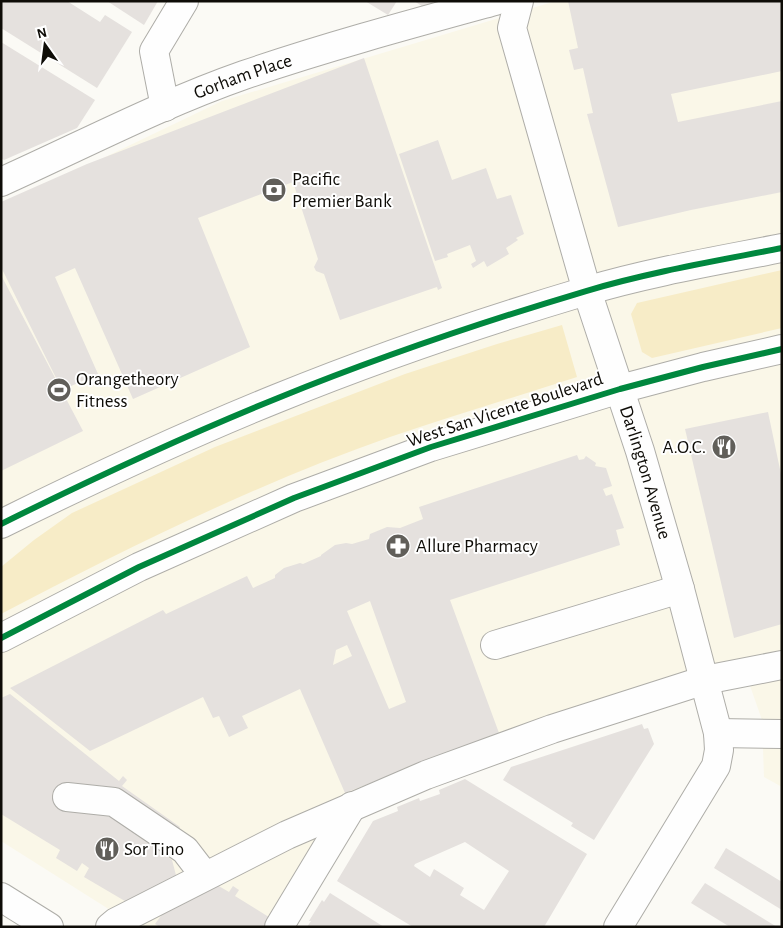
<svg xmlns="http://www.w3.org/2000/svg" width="783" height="928" font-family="'Alegreya Sans',sans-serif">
  <rect width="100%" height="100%" fill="#fbfaf5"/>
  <polygon fill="#faf7e8" points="556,1 782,1 782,787 764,777 762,720 741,660 341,800 269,927 137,927 1,841 1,207 222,101"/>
  <g fill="#f7ecc7">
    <polygon points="782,270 782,328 652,358 642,352 631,314 637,303"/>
    <path d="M562,325l15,52c-62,20 -125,39 -187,60 -134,47 -263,111 -389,177v-47l33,-27 38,-27 143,-66 190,-73 92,-30z"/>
  </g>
  <g fill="#e5e1de" fill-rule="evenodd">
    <polygon points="1,1 67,1 100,22 105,15 132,32 97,88 1,28"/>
    <polygon points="107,1 158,1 144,25"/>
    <polygon points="365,1 397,1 388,15"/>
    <polygon points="414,1 434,1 428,10"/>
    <polygon points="568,1 782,1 782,71 671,94 678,122 782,101 782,192 691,210 618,227 587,114 593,113 583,68 574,70 569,50 578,48"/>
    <polygon points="1,42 95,100 77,128 4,160 1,158"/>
    <polygon points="364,58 442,288 438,290 437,287 340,320 324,274 316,271 314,267 318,259 293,182 198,218 250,347 133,399 75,268 55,277 98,374 62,390 1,267 1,202 87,164"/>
    <polygon points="438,140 452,180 486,168 497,199 511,195 524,234 516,238 518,240 506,248 509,254 487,267 484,261 473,268 471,264 476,261 470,245 447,254 448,257 435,261 399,154"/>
    <polygon points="1,275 83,431 1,471"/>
    <polygon points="768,412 782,479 782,624 734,638 685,429"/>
    <path d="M577,455l2,5 5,-1 2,-3 10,7 -1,3 11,2 6,18 -9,3 3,7 6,-2 12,34 -8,2 4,15 -170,55 49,133 -154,60 -45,-104 -58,27 6,12 -19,9 -10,-21 -6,2 -10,-21 -113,54 -80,-63 153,-78 3,4 81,-38 6,12 22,-10v-3l9,-7 16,-5 3,1 18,-8v-1l14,-10 11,-2 6,1 17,-5 1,-5 17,-7 13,1 23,-9 -4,-12zM370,601l36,101 -17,7 -42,-98zM347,645l5,11 -19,9 3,-15z"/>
    <polygon points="10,694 119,781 123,776 127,780 122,786 180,827 162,853 172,860 177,879 139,897 135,896 130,904 84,877 89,868 82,863 77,871 56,858 60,850 1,814 1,698"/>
    <polygon points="642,724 644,729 648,728 654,744 594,840 571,826 573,823 503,780 511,767"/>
    <path d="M465,779l122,75 -43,73h-131l-76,-46 36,-60 25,-10 -1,-4 22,-9 1,3 20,-7 -1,-4zM465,842l44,29 -25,39 -24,-15 4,-7 -30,-19 -4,8 -16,-11 1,-2z"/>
    <polygon points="726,848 782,882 782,910 714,868"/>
    <polygon points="705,883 777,927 730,927 691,903"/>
    <polygon points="217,885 229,892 233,886 239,890 235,896 272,919 267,927 160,927 155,924 163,913"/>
    <polygon points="330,893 384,927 307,927 311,921 309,921 322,900 324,902"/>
  </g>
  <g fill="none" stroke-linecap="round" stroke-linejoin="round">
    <defs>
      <g id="minor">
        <path id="s1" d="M519,1l-7,27 75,263 53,160 40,138 38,144 1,17 -3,16 -98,161"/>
        <polyline points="165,107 154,51 184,1"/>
        <path id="s2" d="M1,182c80,-36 160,-78 243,-107 82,-28 167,-51 251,-74"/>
        <polyline points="495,645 680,589"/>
        <polyline points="718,733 782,734"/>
        <polyline points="67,797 114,802 185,850 205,876"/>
        <polyline points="1,897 49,927"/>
        <polyline points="110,927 116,922 287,835 426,775 552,729 705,680 782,665"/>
        <polyline points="279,927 352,806"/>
      </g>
      <g id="major">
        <path d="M1,524c91,-45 183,-88 277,-126 101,-41 204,-76 308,-107 64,-19 130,-30 196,-43"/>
        <polyline points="1,638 139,567 294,498 431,447 620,389 703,367 782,349"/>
      </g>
    </defs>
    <use href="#minor" stroke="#aeada8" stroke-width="30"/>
    <use href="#major" stroke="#aeada8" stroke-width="30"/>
    <use href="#minor" stroke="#fefefe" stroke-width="28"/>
    <use href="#major" stroke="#fefefe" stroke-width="28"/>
    <defs>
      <g id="cycleway">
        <path d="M1,524c91,-45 183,-88 277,-126 101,-41 204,-76 308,-107 64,-19 130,-30 196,-43"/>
        <polyline points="1,638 139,567 294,498 431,447 620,389 703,367 782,349"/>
      </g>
    </defs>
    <use href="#cycleway" stroke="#fff" stroke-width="9"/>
    <use href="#cycleway" stroke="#00873e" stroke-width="6"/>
  </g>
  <defs>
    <symbol id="bank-disc" viewBox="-11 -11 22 22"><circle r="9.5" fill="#615f5a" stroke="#fff"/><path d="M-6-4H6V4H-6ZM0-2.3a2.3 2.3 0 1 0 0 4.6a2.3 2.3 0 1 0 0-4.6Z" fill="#fff"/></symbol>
    <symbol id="stadium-disc" viewBox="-11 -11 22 22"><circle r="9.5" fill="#615f5a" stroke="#fff"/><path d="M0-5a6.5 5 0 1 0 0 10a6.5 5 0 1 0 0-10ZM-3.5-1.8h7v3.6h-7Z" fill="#fff"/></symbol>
    <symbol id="restaurant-disc" viewBox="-11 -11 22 22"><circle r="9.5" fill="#615f5a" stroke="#fff"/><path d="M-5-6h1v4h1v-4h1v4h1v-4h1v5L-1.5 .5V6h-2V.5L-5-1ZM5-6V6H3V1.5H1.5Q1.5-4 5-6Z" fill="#fff"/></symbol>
    <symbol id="pharmacy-disc" viewBox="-11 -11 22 22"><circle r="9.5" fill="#615f5a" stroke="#fff"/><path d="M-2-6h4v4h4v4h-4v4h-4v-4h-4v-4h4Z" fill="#fff"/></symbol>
  </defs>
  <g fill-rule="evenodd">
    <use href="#bank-disc" x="260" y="176" width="28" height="28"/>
    <use href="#stadium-disc" x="45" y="376" width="28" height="28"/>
    <use href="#restaurant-disc" x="710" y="433" width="28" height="28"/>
    <use href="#pharmacy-disc" x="384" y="532" width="28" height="28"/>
    <use href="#restaurant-disc" x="93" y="835" width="28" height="28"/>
  </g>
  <g text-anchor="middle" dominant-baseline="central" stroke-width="4" stroke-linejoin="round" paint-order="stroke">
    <g font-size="19" fill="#0e0c07" stroke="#fff">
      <text stroke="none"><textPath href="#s2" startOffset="264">Gorham Place</textPath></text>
      <text transform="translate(505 410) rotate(-18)">West San Vicente Boulevard</text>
      <text stroke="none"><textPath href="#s1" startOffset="492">Darlington Avenue</textPath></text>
    </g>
    <g font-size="19" fill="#0e0c07" stroke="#fff" text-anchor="start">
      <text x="292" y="179">Pacific<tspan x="292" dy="22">Premier Bank</tspan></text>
      <text x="76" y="379">Orangetheory<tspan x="76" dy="22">Fitness</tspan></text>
      <text x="706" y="447" text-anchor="end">A.O.C.</text>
      <text x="416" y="546">Allure Pharmacy</text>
      <text x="124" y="849">Sor Tino</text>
    </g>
  </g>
  <rect width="783" height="928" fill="none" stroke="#0e0c07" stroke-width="5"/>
  <g transform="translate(45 45) rotate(346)" stroke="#ffffff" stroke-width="4" paint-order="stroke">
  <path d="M0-4L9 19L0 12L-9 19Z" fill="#0e0c07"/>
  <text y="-8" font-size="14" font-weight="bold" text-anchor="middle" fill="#0e0c07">N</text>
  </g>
</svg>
